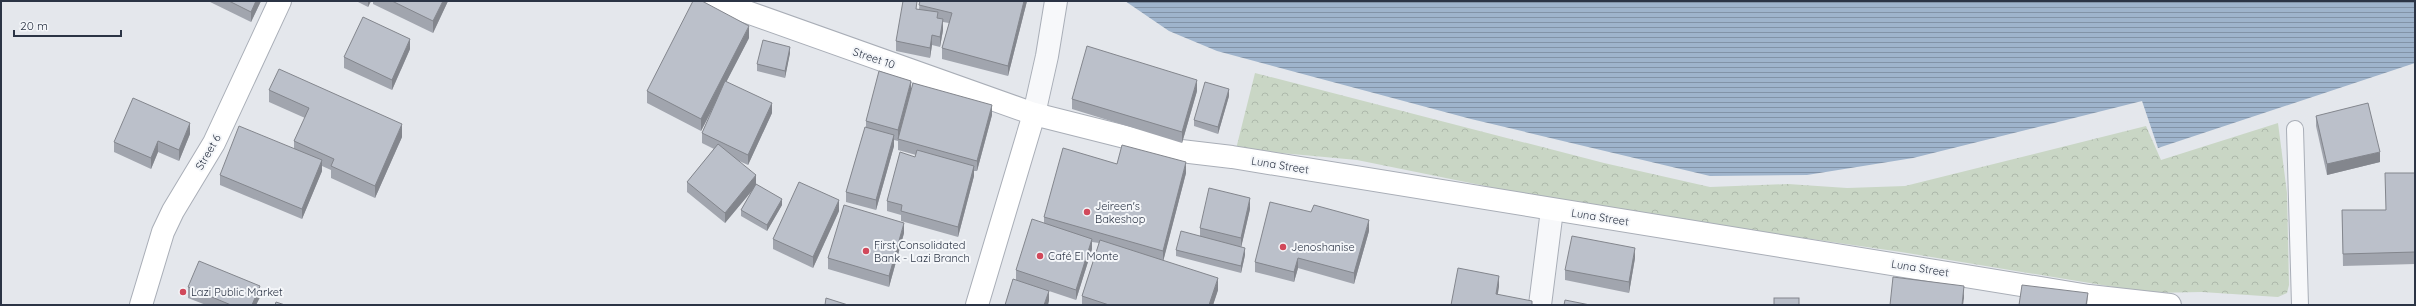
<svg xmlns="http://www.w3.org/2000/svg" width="2416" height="306" font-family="Quicksand,sans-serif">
  <defs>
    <pattern id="forest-crowns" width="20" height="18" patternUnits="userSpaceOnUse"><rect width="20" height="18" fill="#c9d6c5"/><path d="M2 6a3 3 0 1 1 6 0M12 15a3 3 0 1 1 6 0" fill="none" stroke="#adb8ab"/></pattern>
    <pattern id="water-rules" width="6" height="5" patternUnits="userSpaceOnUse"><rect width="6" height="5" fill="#9fb4cc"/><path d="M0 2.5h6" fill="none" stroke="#8293a7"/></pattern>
  </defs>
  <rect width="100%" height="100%" fill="#e4e7ec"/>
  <polygon fill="url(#forest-crowns)" points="1255,73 1604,163 1710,187 1788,184 1847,188 1905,186 2146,126 2161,160 2278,123 2287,193 2289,285 2287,293 2278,297 2202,292 2150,293 1901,252 1658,217 1544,198 1357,160 1236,149"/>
  <polygon fill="url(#water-rules)" points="1125,1 2415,1 2415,63 2158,148 2142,101 1913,158 1807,175 1710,176 1471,119 1217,51 1169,31"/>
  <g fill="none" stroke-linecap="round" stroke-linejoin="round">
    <defs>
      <polyline id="lane" points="2295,129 2300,305"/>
      <g id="street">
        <polyline points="1034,114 1047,56 1056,1"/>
        <polyline points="1540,305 1552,210"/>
      </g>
      <g id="secondary">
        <polyline points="716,1 1034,114 1181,151 1232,157 2089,296 2170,305"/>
        <polyline points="141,305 163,232 173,211 214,143 280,1"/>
        <polyline points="977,305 1034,114"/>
      </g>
    </defs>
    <use href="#lane" stroke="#a9aeb7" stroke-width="18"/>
    <use href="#street" stroke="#a9aeb7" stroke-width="24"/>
    <use href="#secondary" stroke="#a9aeb7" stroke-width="24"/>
    <use href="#lane" stroke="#f7f8fa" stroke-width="16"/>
    <use href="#street" stroke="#f7f8fa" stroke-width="22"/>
    <use href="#secondary" stroke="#fff" stroke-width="22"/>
  </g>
  <g fill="#a1a5ae">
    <polygon points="208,1 261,1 251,22"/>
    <polygon points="356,1 371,1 368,7"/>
    <polygon points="373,1 448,1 433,33 373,4"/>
    <polygon points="920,1 1027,1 1008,76 942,59 942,48 949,23 943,22 943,30 940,47 932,45 930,58 896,51 896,41 917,9 919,9"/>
    <polygon points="749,38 726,82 772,113 748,165 737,160 756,184 782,205 767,231 741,216 741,210 753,189 725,223 687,192 687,182 714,149 702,143 702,133 716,102 701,131 647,103 647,91"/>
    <polygon points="410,49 392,90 344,68 344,57"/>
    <polygon points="790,53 785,78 757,71 757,64"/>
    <polygon points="269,90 402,137 375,198 331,178 331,170 322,166 322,171 302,219 220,185 220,175 294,149 294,141 305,118 269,102"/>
    <polygon points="911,90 992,115 977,171 974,171 974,176 958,237 901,221 901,215 887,211 887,201 915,157 916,155 898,150 898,139 903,120 898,141 894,140 894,146 876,210 846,202 846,192 866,127 866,121"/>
    <polygon points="1197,91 1182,143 1072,109 1072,99"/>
    <polygon points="1229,96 1218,134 1194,126 1194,120"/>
    <polygon points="2316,116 2380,162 2327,175 2316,126"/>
    <polygon points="190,134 179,161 158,152 151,169 114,152 114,142"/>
    <polygon points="1117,164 1186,173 1163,261 1218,290 1213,305 1082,305 1082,296 1099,243 1092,242 1092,249 1076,300 1049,291 1049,301 1016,280 1016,270 1044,223 1044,217"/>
    <polygon points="2415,173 2415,264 2343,266 2342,210 2386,210"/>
    <polygon points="1250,209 1241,247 1245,255 1241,273 1176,256 1176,250 1200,236 1200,228"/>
    <polygon points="839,211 813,268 773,249 773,239"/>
    <polygon points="1369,231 1354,284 1298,268 1294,282 1255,272 1255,262"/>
    <polygon points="904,233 889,287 828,269 828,258"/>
    <polygon points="1635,258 1629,293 1565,280 1565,270"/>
    <polygon points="188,287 260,297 256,305 206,305 188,298"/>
  </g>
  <g fill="#83868d">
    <polygon points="256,1 261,1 251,22 251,12"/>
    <polygon points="368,1 371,1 368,7"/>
    <polygon points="443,1 448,1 433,33 433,21"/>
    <polygon points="1024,1 1027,1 1008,76 1008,66"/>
    <polygon points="943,19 943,30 940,47 940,37"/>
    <polygon points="749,26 749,38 701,131 701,119"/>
    <polygon points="932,35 932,45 930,58 930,48"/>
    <polygon points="410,39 410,49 392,90 392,80"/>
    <polygon points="790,47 790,53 785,78 785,71"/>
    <polygon points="1197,80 1197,91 1182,143 1182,132"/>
    <polygon points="911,81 911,91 898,141 898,130"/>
    <polygon points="1229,89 1229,96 1218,134 1218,127"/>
    <polygon points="772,103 772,113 748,165 748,155"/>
    <polygon points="992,105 992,115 977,171 977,161"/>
    <polygon points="190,123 190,134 179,161 179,150"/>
    <polygon points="402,124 402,137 375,198 375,186"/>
    <polygon points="894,135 894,146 876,210 876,200"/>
    <polygon points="158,141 158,152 151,169 151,158"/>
    <polygon points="2380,152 2380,162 2327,175 2327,164"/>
    <polygon points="322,160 322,171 302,219 302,209"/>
    <polygon points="1186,162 1186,173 1163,262 1163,251"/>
    <polygon points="974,166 974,176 958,237 958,227"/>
    <polygon points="756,175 756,186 725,223 725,213"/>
    <polygon points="1250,198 1250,209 1241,248 1241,238"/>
    <polygon points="782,199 782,205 767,231 767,225"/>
    <polygon points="839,200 839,211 813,268 813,257"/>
    <polygon points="1369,220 1369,231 1354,284 1354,273"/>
    <polygon points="904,223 904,233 889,287 889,276"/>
    <polygon points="1092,239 1092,249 1076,300 1076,290"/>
    <polygon points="1245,248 1245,255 1241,273 1241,266"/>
    <polygon points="1635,248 1635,258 1629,293 1629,282"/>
    <polygon points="1298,258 1298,268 1294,282 1294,272"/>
    <polygon points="1499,276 1499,287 1496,305 1496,294"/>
    <polygon points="1218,278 1218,290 1213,305 1209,305"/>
    <polygon points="260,286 260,297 256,305 252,305"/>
    <polygon points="1964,286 1964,298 1963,305 1962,305"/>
    <polygon points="1049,291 1049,301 1048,305 1044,305"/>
    <polygon points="2088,293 2087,305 2086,305"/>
  </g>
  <g fill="#bbc0ca" stroke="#83868d">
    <polygon points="229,1 256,1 251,12"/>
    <polygon points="392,1 443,1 433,21"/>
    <polygon points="693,1 702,1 749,26 701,119 647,91"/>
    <polygon points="903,1 917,1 916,9 938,12 937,18 943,19 940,37 932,35 930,48 896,41"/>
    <polygon points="920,1 1024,1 1008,66 942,48 952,13 919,5"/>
    <polygon points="363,17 410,39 392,80 344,57"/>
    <polygon points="763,40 790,47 785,71 757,64"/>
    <polygon points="1087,46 1197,80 1182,132 1072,99"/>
    <polygon points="279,69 402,124 375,186 331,166 334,159 294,141 309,108 269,90"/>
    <polygon points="879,71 911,81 898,130 866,121"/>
    <polygon points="725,81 772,103 748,155 702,133"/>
    <polygon points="1205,82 1229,89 1218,127 1194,120"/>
    <polygon points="913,83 992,105 977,161 898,139"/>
    <polygon points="133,98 190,123 179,150 158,141 151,158 114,142"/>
    <polygon points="2368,103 2380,152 2327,164 2316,116"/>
    <polygon points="239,126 322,160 302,209 220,175"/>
    <polygon points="865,127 894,135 876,200 846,192"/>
    <polygon points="718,144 756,175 725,213 687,182"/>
    <polygon points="1122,145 1186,162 1163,251 1044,217 1063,148 1117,164"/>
    <polygon points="917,150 974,166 958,227 901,211 902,205 887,201 900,152 915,157"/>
    <polygon points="2385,173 2415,173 2415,252 2343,254 2342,210 2386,210"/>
    <polygon points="799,182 839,200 813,257 773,239"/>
    <polygon points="756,184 782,199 767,225 741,210"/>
    <polygon points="1209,188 1250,198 1241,238 1200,228"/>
    <polygon points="1270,202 1311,212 1314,205 1369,220 1354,273 1298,258 1294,272 1255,262"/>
    <polygon points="844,205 904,223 889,276 828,258"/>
    <polygon points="1032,219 1092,239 1076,290 1016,270"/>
    <polygon points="1181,231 1245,248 1241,266 1176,250"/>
    <polygon points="1572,236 1635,248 1629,282 1565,270"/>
    <polygon points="1100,240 1218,278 1209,305 1109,305 1082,296"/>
    <polygon points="199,261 260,286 252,305 231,305 188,287"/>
    <polygon points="1458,268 1499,276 1496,294 1532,301 1532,305 1451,305"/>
    <polygon points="1893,277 1964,286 1962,305 1890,305"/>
    <polygon points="1013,279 1049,291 1044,305 1005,305"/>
    <polygon points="2022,285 2088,293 2086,305 2019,305"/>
    <polygon points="826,298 848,305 825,305"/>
    <rect x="1774" y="298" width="25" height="7"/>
    <polygon points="1565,300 1590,305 1564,305"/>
    <polygon points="276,302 285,305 275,305"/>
  </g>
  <g fill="#d1495b" stroke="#f4f6f9" stroke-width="1.5">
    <circle cx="1087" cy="212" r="4"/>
    <circle cx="1283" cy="247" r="4"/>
    <circle cx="866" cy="251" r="4"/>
    <circle cx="1040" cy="256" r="4"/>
    <circle cx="183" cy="292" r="4"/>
  </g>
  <g text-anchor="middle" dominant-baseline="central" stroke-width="4" stroke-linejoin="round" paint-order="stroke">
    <g font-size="11" fill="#2b3445" stroke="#f4f6f9">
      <text transform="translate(874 58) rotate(19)">Street 10</text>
      <text transform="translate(208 152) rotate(-60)">Street 6</text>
      <text transform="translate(1280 165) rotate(9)">Luna Street</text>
      <text transform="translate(1600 217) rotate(9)">Luna Street</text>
      <text transform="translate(1920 268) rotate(9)">Luna Street</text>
    </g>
    <g font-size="11" fill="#2b3445" stroke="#f4f6f9" text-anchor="start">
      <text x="1095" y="206">Jeireen's<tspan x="1095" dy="13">Bakeshop</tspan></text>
      <text x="874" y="245">First Consolidated<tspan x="874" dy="13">Bank - Lazi Branch</tspan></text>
      <text x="1291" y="247">Jenoshanise</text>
      <text x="1048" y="256">Café El Monte</text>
      <text x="191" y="292">Lazi Public Market</text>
    </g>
  </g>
  <rect width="2416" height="306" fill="none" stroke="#2b3445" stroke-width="4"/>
  <path d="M14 30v6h107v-6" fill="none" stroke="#2b3445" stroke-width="2"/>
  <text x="20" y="30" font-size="12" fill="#2b3445" stroke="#f4f6f9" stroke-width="3" paint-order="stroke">20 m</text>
</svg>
